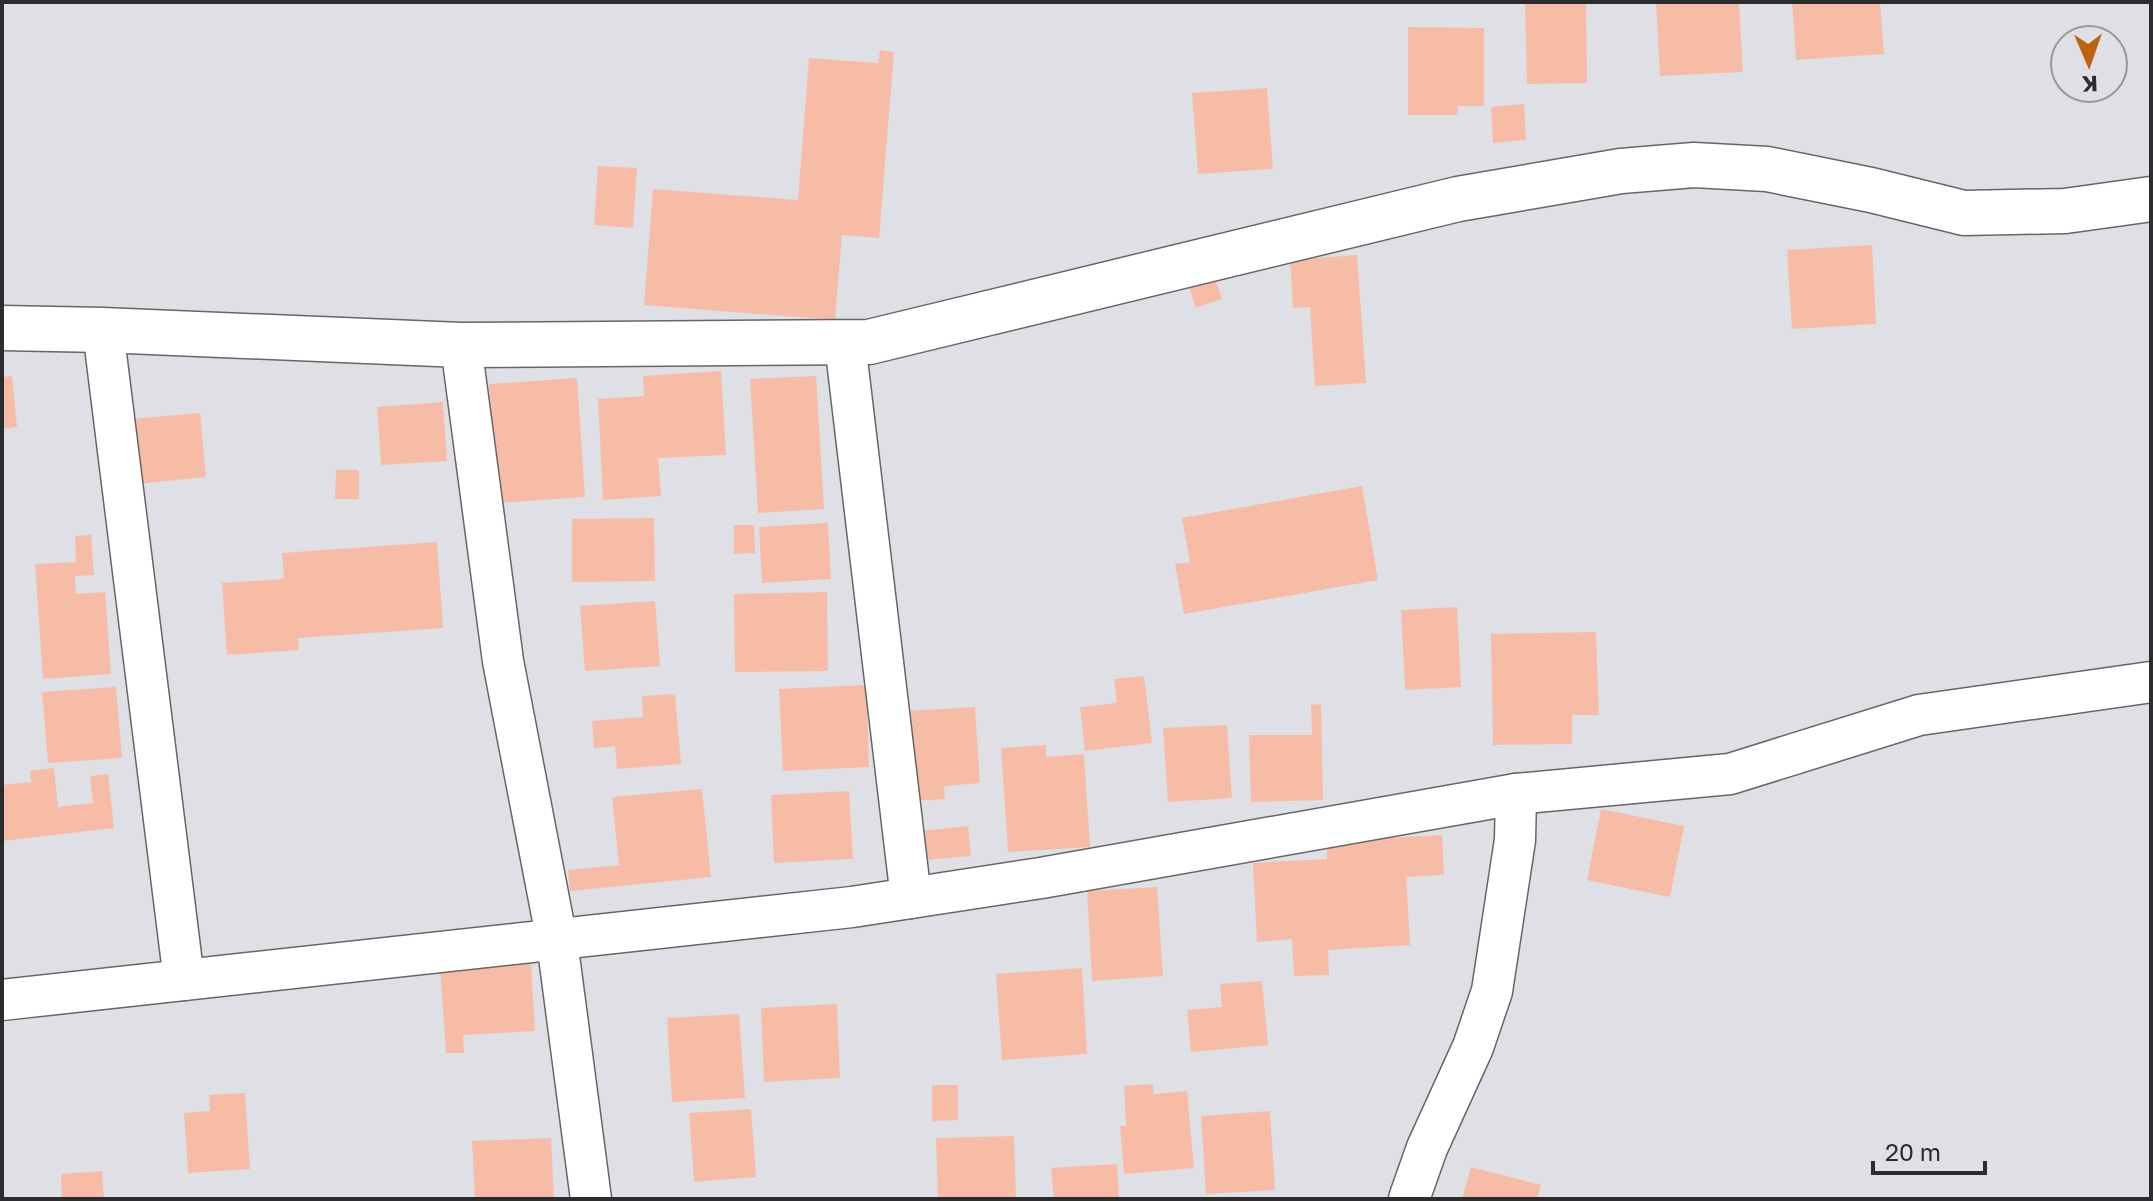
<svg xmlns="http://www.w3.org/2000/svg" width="2153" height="1201" font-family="'Golos Text',sans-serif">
  <rect width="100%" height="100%" fill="#dee0e6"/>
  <g fill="#f7bca6">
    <polygon points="1525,2 1586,2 1587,83 1527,84"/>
    <polygon points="1685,2 1739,2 1743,72 1660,76 1656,4"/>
    <polygon points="1792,2 1880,2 1884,54 1796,60"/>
    <polygon points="1408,27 1484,28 1484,106 1458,106 1457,115 1408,115"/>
    <polygon points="880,50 894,52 879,238 842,235 835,320 644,305 653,189 798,200 809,58 878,63"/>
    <polygon points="1267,88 1273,169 1198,174 1192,93"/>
    <polygon points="1524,104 1526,140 1493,143 1491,107"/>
    <polygon points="598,166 637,168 633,228 594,225"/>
    <polygon points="1872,245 1876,324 1792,329 1787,250"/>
    <polygon points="1357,255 1366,383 1315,386 1310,307 1293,308 1290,260"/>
    <polygon points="1215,278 1222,299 1196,308 1189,287"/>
    <polygon points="721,371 726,455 658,458 661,496 603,500 598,399 644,396 643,376"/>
    <polygon points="12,376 17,427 2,429 2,377"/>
    <polygon points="816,376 824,509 758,513 750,379"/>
    <polygon points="577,378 585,497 497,503 489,384"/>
    <polygon points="443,402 447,461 381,465 377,407"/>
    <polygon points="200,413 206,477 137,484 131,419"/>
    <polygon points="336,470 359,470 359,499 335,499"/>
    <polygon points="1362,486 1378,580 1184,614 1175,564 1190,562 1182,518"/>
    <polygon points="654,518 655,581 572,582 572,519"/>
    <polygon points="828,523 831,579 762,583 759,527"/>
    <polygon points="734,525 754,525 755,553 734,554"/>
    <polygon points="91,535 94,575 75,576 76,594 105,592 111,674 43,679 35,564 76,562 75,536"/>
    <polygon points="437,542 443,628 298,638 299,650 227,655 222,583 284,579 282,553"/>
    <polygon points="827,592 828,671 735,672 734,594"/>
    <polygon points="655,601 660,666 585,671 580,606"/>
    <polygon points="1457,607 1461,687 1405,690 1401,610"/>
    <polygon points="1596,632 1599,715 1572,715 1572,744 1493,745 1491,634"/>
    <polygon points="1144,676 1152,743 1085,751 1080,707 1117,703 1114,679"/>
    <polygon points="866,685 869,767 783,771 779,689"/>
    <polygon points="116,687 122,758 48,763 42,692"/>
    <polygon points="675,694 681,764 617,769 615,746 594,748 592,721 643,717 642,696"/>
    <polygon points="1321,704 1323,800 1251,802 1249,735 1312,735 1311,705"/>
    <polygon points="975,707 980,783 944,786 945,799 913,801 907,711"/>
    <polygon points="1227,725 1232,798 1168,802 1163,728"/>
    <polygon points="1046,745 1046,757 1084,754 1090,847 1008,852 1001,748"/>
    <polygon points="54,768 58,807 93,803 90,776 108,774 114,828 2,841 2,785 31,782 30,771"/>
    <polygon points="702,789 711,877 570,891 568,870 619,865 612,797"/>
    <polygon points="849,791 853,859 774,863 771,795"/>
    <polygon points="1601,809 1684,826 1670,897 1587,880"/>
    <polygon points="968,826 971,856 925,860 922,831"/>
    <polygon points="1442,835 1444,875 1406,877 1410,945 1328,950 1329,975 1294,976 1292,939 1257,942 1253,863 1327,859 1327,841"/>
    <polygon points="1157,887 1163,976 1092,981 1087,891"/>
    <polygon points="531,963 535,1031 463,1035 464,1053 446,1053 440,968"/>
    <polygon points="1082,968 1087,1054 1002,1060 996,974"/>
    <polygon points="1262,981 1268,1045 1191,1052 1187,1010 1222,1007 1220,984"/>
    <polygon points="837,1004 840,1078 764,1082 761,1008"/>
    <polygon points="739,1014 745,1098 672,1102 667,1018"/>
    <polygon points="1153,1084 1154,1094 1187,1091 1194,1168 1124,1174 1120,1126 1126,1126 1124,1086"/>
    <polygon points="932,1085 958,1085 958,1120 932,1121"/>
    <polygon points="245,1093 250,1169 188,1173 184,1113 210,1111 209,1095"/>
    <polygon points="751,1109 756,1177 694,1182 689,1113"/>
    <polygon points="1270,1111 1275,1190 1206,1194 1201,1116"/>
    <polygon points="1014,1136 1016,1199 938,1199 936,1138"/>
    <polygon points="551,1138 554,1199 475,1199 472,1141"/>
    <polygon points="1117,1164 1119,1199 1054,1199 1051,1168"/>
    <polygon points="1471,1167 1541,1185 1537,1199 1462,1199"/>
    <polygon points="102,1171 104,1199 62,1199 61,1174"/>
  </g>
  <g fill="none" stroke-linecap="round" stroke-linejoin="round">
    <defs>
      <g id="minor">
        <polyline points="103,330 184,980"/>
        <polyline points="845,343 911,898"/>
        <polyline points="461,345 503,661 557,941 591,1199"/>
        <polyline points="2,1000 852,907 1041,878 1516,794 1730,774 1919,715 2151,682"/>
        <polyline points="1409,1199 1427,1148 1473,1047 1492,991 1515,840 1516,794"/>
      </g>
      <polyline id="tertiary" points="2,328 103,330 461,345 869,342 1458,199 1621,171 1694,165 1767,169 1871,190 1964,213 2065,211 2151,199"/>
    </defs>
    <use href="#minor" stroke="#64666a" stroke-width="43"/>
    <use href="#tertiary" stroke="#64666a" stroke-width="47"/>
    <use href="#minor" stroke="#fff" stroke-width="40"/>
    <use href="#tertiary" stroke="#fff" stroke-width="44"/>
  </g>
  <rect width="2153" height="1201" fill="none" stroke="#2b2c2e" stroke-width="8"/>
  <g transform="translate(2089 64) rotate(178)"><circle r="38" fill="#dee0e6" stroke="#96989c" stroke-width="2"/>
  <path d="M0-6L14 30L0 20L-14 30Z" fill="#bf6210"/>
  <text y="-12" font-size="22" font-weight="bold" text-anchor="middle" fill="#2b2c2e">K</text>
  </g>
  <path d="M1873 1161v12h112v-12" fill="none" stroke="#2b2c2e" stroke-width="4"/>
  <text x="1885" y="1161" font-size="24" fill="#2b2c2e" stroke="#dee0e6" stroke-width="6" paint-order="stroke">20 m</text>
</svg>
